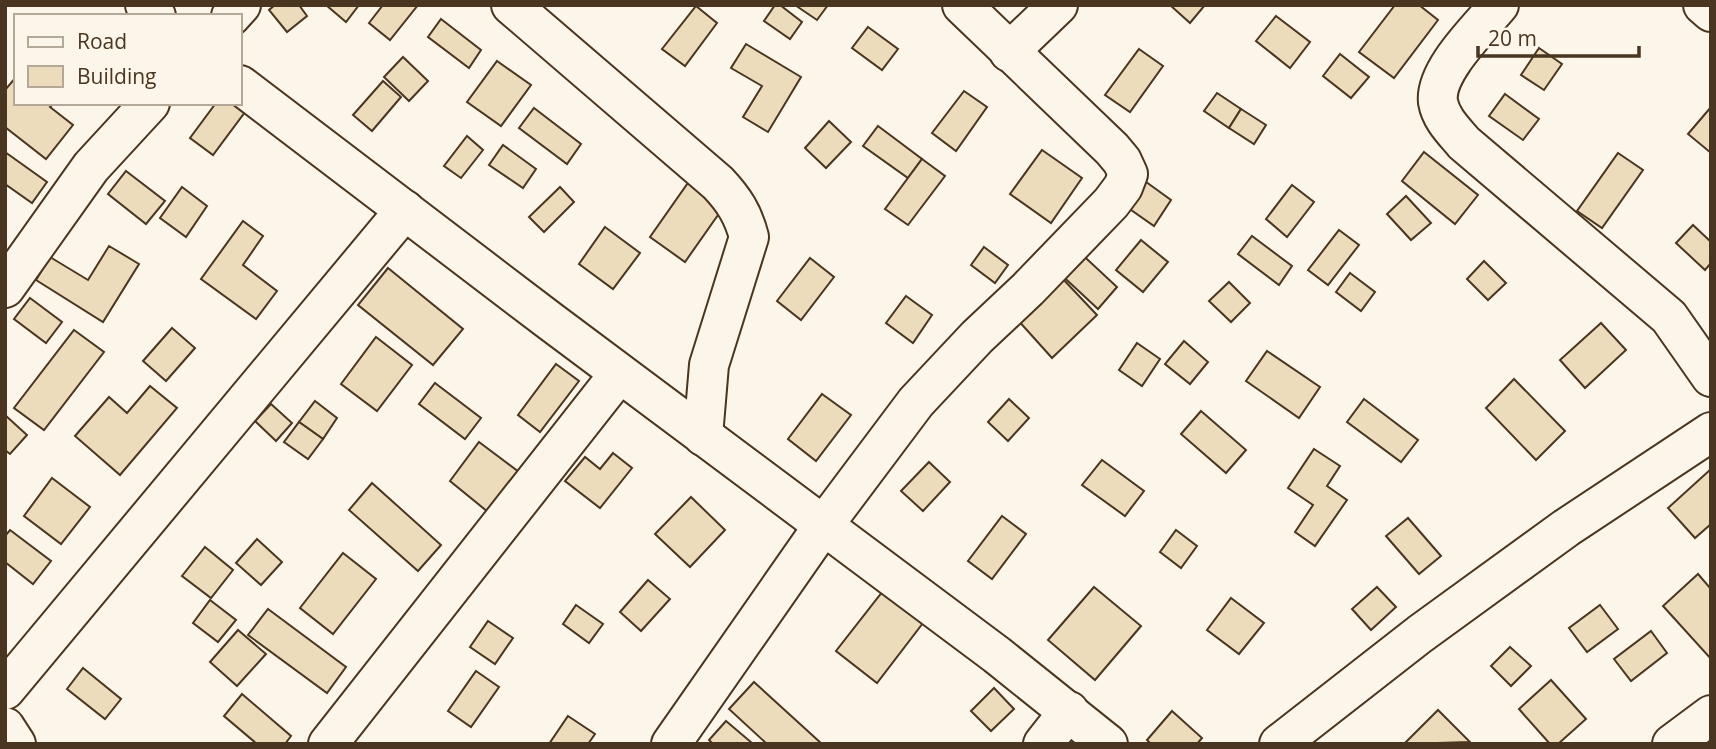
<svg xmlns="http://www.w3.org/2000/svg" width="1716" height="749" font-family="'Open Sans',sans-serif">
  <rect width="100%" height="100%" fill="#fbf6e9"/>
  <g fill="#ecdcbc" stroke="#4a3520" stroke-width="2">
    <polygon points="275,5 299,5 307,16 287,32 269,10"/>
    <polygon points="326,5 359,5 346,22"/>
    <polygon points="383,5 418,5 390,40 369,23"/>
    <polygon points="775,5 780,5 802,22 790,39 764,21"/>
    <polygon points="795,5 828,5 817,20"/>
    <polygon points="1170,5 1205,5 1190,23"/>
    <polygon points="1395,5 1419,5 1438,20 1394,78 1359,52"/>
    <polygon points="696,6 717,23 685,66 662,49"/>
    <polygon points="1276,16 1310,42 1290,68 1256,41"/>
    <polygon points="441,19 481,50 469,68 428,37"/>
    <polygon points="868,27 898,49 882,70 852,48"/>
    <polygon points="746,44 801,77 768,132 743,117 762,86 731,68"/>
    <polygon points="1539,48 1562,64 1544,90 1521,75"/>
    <polygon points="1139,49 1163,66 1130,112 1105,95"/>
    <polygon points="1340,54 1369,77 1351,98 1323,76"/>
    <polygon points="403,57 428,81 409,101 384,77"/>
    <polygon points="497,61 531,85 501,126 467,102"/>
    <polygon points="16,77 16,103 54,103 50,107 73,125 46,159 5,127 5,90"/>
    <polygon points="383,81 401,97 372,131 353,115"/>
    <polygon points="964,91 987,107 956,151 932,133"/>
    <polygon points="1217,93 1241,109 1229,128 1204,111"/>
    <polygon points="1505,94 1539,119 1523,140 1489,116"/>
    <polygon points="216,103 240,103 248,108 213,155 190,138"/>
    <polygon points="1711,107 1711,153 1688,134"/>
    <polygon points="534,108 581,144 567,164 519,128"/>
    <polygon points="1241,109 1266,125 1254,144 1229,128"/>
    <polygon points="829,121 851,142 826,168 805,148"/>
    <polygon points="878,126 922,159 908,178 863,146"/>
    <polygon points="467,136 483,150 461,178 444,166"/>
    <polygon points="503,145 536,169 523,188 489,165"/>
    <polygon points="1042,150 1082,178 1051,223 1010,194"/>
    <polygon points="5,152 47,182 32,203 5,184"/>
    <polygon points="1424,152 1478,195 1455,224 1402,181"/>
    <polygon points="1618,153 1643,170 1602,228 1577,211"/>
    <polygon points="922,159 945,176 908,225 885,209"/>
    <polygon points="126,171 165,201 146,224 108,194"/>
    <polygon points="1142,179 1171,200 1154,226 1124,205"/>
    <polygon points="690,180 725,205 685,262 650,237"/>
    <polygon points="1292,185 1314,202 1287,237 1266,219"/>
    <polygon points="182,187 207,206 186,237 160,218"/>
    <polygon points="560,187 574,202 544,232 529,217"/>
    <polygon points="1406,196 1431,223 1411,240 1387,214"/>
    <polygon points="243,221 263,236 243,265 277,291 256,319 201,279"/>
    <polygon points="1693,225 1711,242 1711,263 1705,270 1676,243"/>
    <polygon points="605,227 640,253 613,289 579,264"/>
    <polygon points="1339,230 1359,245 1328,285 1308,270"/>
    <polygon points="1252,236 1292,266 1279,285 1238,254"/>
    <polygon points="1141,240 1168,262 1143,292 1116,270"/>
    <polygon points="109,246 139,264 103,322 36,280 50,257 88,280"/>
    <polygon points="984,247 1008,265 995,283 971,265"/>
    <polygon points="1074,247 1117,287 1098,309 1055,269"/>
    <polygon points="810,258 834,277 801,320 777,301"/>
    <polygon points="1484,261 1506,283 1488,300 1467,279"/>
    <polygon points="388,268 463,329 433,365 358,305"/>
    <polygon points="1350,273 1375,292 1361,311 1336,292"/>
    <polygon points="1061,277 1097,315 1052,358 1016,318"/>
    <polygon points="1229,282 1250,303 1231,322 1209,301"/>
    <polygon points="906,296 932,315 913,343 886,323"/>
    <polygon points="30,298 62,322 46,343 14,319"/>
    <polygon points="1601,323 1626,350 1585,388 1560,360"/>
    <polygon points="172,328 195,348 166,381 143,361"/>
    <polygon points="74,330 104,352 44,430 14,408"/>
    <polygon points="376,337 412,365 377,411 341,384"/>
    <polygon points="1184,341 1208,362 1190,384 1165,364"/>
    <polygon points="1137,343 1160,359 1142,386 1119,370"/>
    <polygon points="1267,351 1320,387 1299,418 1246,381"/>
    <polygon points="556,364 579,381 540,432 518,415"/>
    <polygon points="1514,379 1565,431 1536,460 1486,408"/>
    <polygon points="435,383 481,418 465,439 419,404"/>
    <polygon points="150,386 177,408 120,475 75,436 109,397 127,413"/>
    <polygon points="822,394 851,415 816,461 788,439"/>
    <polygon points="1009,399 1029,418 1008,441 988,422"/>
    <polygon points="1364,399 1418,440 1401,462 1347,422"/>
    <polygon points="315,401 337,418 323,439 299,422"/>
    <polygon points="271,404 292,423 276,441 255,421"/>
    <polygon points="1201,411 1246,450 1226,473 1181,434"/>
    <polygon points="5,415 27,435 10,454 5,450"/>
    <polygon points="299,422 323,439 308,459 284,442"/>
    <polygon points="479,442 519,472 488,512 450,481"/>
    <polygon points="1314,449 1340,466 1327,486 1347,500 1315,546 1295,532 1313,505 1288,488"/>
    <polygon points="613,453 632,468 600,508 565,481 585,457 600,469"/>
    <polygon points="1102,460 1144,491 1125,516 1082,485"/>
    <polygon points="929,462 950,482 923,511 901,491"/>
    <polygon points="1711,469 1711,524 1695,538 1668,508"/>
    <polygon points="52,478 90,507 61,544 24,516"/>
    <polygon points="372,483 441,545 418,571 349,510"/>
    <polygon points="691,497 725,530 690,567 655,534"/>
    <polygon points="1002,516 1026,534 992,579 968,561"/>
    <polygon points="1408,518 1441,556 1419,574 1386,536"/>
    <polygon points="10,530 51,561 33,584 5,562 5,536"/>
    <polygon points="1176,530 1197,546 1181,568 1160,552"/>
    <polygon points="257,539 282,562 261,585 236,563"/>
    <polygon points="205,547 233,570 211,598 182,576"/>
    <polygon points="343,553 376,579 333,634 300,608"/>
    <polygon points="1698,574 1711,589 1711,659 1663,606"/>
    <polygon points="648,580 670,599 641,631 620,612"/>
    <polygon points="1094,587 1141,626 1095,680 1048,640"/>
    <polygon points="1377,587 1396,607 1371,630 1352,609"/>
    <polygon points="883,591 923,623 877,683 836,651"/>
    <polygon points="1231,598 1264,623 1239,654 1207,630"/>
    <polygon points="210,600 236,620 218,642 193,623"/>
    <polygon points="576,605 603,624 589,643 563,624"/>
    <polygon points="1600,605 1618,629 1587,652 1569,628"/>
    <polygon points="268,609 346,667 327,693 248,635"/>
    <polygon points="488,621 513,638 495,664 470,647"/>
    <polygon points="238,630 266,654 237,686 210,662"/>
    <polygon points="1651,631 1667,653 1631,681 1614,659"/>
    <polygon points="1510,647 1531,666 1511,686 1491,666"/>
    <polygon points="83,668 121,699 105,719 67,689"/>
    <polygon points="476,671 499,687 471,727 448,711"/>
    <polygon points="1551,680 1586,719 1558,744 1550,744 1519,709"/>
    <polygon points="754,682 822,744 767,744 729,709"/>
    <polygon points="994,688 1014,709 991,731 971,711"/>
    <polygon points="242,694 291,736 285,744 257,744 224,716"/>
    <polygon points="1438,710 1470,742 1404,744"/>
    <polygon points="1172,711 1202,738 1197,744 1151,744 1147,740"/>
    <polygon points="568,716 595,734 588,744 549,744"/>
    <polygon points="726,721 752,743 751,744 713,744 709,740"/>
  </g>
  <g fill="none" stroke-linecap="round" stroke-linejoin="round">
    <defs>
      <g id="minor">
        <polyline points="145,5 156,16"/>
        <path d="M511,5l207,178c16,17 25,31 31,54l-40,128 -6,71"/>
        <path d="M1499,5c-19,23 -65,66 -61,97 3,17 16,29 26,41l205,174 42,60"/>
        <polyline points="1703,5 1711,12"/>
        <polyline points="231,16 241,5"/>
        <polyline points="1009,52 1058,5"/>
        <polyline points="240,85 550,321 997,655 1108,744"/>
        <polyline points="5,288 91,167 150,103"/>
        <polyline points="5,690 405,210"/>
        <polyline points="5,727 16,744"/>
        <polyline points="328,744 619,374"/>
        <polyline points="671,744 823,526 916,402 977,337 1028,289 1111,203 1123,187 1128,174 1122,161 1112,149 962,5"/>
        <polyline points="1043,744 1069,711"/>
        <polyline points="1279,744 1420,634 1566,528 1711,432"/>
        <polyline points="1672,744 1711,715"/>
      </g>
    </defs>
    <use href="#minor" stroke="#4a3520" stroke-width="42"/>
    <use href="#minor" stroke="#fbf6e9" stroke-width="38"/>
  </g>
  <rect width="1716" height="749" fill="none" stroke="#4a3520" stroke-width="14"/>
  <rect x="14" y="14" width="228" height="91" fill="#fbf6e9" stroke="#b4a999" stroke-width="2"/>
  <rect x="28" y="37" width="35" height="10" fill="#fbf6e9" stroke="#b4a999" stroke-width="2"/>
  <text x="77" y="49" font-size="21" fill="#4a3520">Road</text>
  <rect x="28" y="66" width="35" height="21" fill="#ecdcbc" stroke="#b4a999" stroke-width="2"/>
  <text x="77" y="84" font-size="21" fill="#4a3520">Building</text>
  <path d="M1478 46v10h161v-10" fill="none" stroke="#4a3520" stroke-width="3.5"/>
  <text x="1488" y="46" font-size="21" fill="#4a3520" stroke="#fbf6e9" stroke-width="5" paint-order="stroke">20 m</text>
</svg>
